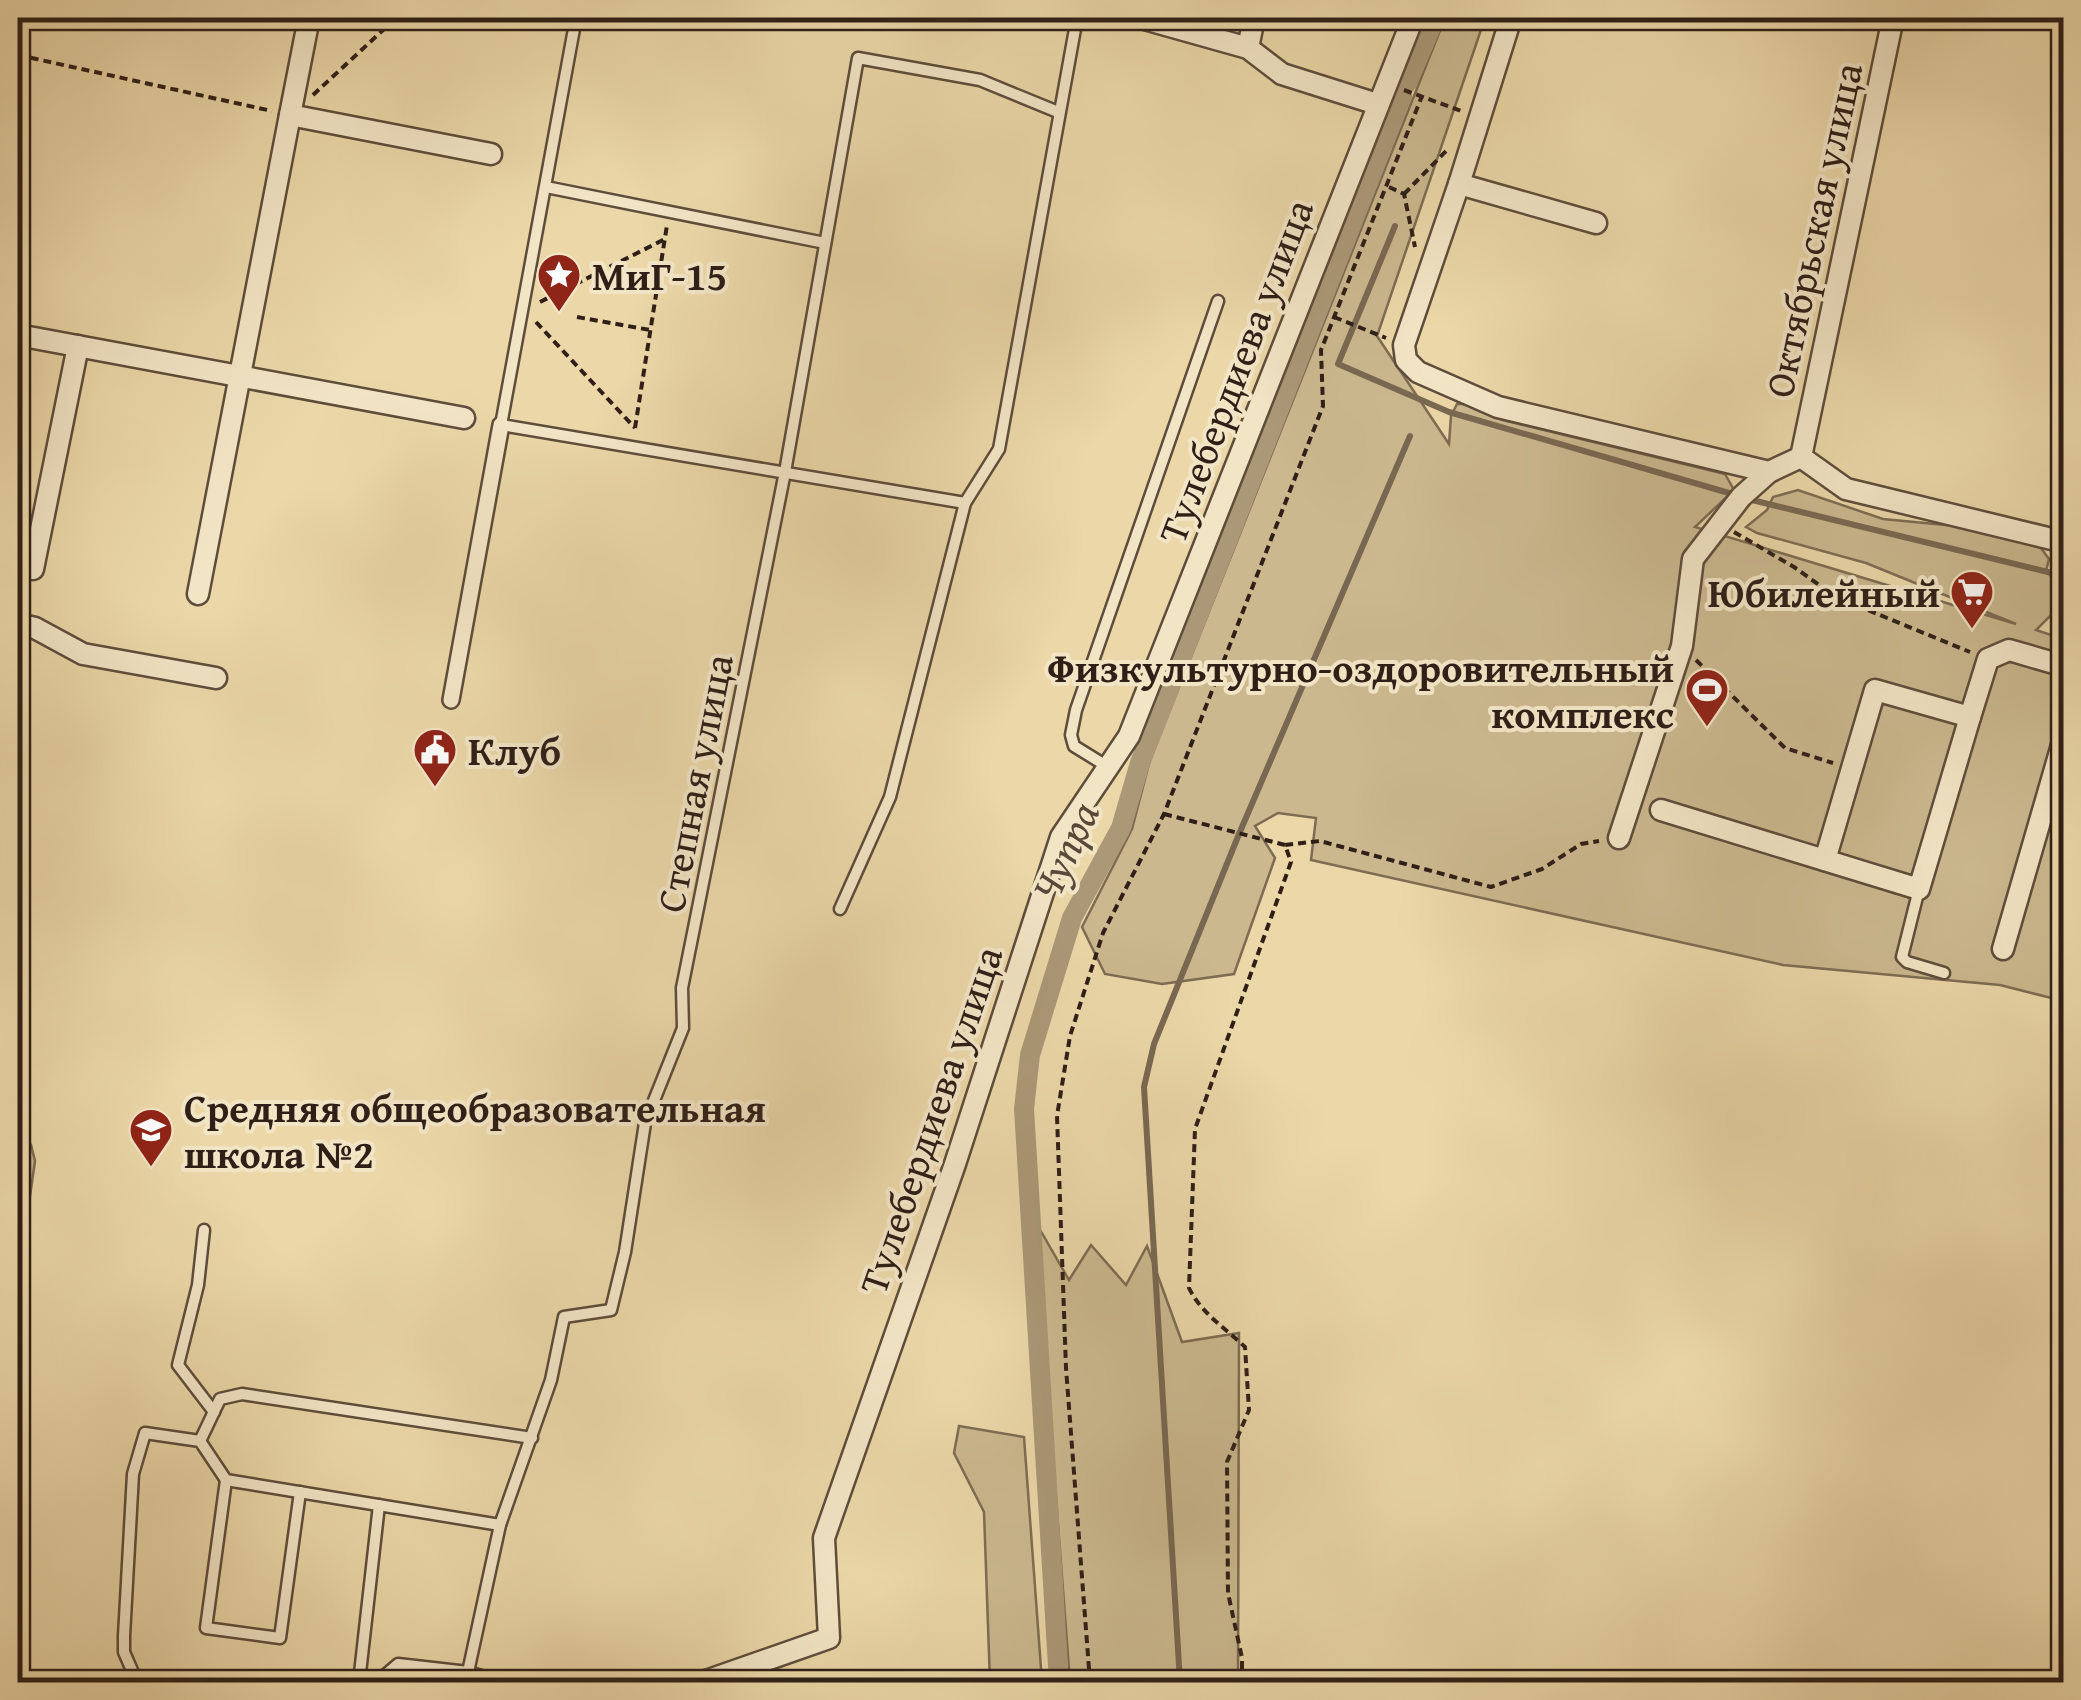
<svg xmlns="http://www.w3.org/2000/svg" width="2081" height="1700" font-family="'Gentium Book Plus',serif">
  <rect width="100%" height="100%" fill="#ebd7a8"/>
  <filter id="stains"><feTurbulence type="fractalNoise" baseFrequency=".002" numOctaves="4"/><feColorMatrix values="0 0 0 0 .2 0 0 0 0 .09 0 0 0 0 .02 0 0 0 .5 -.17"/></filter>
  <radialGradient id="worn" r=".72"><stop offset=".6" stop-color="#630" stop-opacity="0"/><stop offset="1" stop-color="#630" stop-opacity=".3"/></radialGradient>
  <g fill="#cbb88f" stroke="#7d6c53" stroke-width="2.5">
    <polygon points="1445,18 1485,18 1377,336 1449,444 1451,416 1457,404 1469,404 1503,420 1725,474 1734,490 1695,527 2016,624 1866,563 1757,533 1746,527 1767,510 1773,497 1798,490 1883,519 1977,528 2041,548 2049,559 2046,571 2063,589 2063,614 2053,613 2036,630 2063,639 2063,1001 2000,985 1783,965 1311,860 1316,818 1278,813 1255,826 1275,858 1234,974 1162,984 1105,974 1082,927 1132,829 1150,760"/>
    <polygon points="18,1132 31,1145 35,1161 18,1280"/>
    <polygon points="1035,1221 1069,1280 1091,1245 1126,1285 1147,1246 1182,1342 1239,1333 1238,1682 1070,1682"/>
    <polygon points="959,1426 1024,1437 1042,1682 990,1682 984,1512 954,1453"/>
  </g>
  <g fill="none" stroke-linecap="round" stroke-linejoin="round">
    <g stroke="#796851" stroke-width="6">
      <polyline points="1395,226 1338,364 1449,412 1736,495"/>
      <polyline points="1748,499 2064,576"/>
      <polyline points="1180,1682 1144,1087 1154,1044 1239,834 1410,436"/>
    </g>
    <g stroke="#ab9877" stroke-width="20">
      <polyline points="1407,83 1435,18"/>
      <polyline points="1059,1682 1024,1109 1030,1055 1072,918 1121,828 1140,763 1402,96"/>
    </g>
    <defs>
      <g id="service">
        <polyline points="576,18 501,425 965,503 999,449 1077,18"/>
        <polyline points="546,187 825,243"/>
        <polyline points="1108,767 1074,746 1071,735 1076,710 1218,301"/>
        <polyline points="1919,889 1902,957 1907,962 1944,973"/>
        <polyline points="840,909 890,797 965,503"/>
        <polyline points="204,1230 198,1285 178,1365 214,1412"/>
        <polyline points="200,1441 220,1399 242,1394 532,1438"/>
        <polyline points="226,1480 206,1628 280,1638 300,1492"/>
        <polyline points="468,1672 500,1525 551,1380 564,1317 611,1310 625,1252 645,1123 683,1028 682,988 785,472 858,58 980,80 1058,112"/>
        <polyline points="137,1682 124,1652 124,1636 133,1474 145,1433 200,1441 226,1480 500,1525"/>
        <polyline points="359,1682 379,1505"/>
        <polyline points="377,1682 398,1664 468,1672 501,1682"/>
      </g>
      <polyline id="pedestrian" points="451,700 501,425"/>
      <g id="minor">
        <polyline points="309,18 290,115 491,154"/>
        <polyline points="1141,18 1248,48 1282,74 1377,104"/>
        <polyline points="1511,18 1459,184 1404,345 1406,360 1418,372 1498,407 1769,472 1801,457"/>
        <polyline points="1248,48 1254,18"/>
        <polyline points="1459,184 1596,223"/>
        <polyline points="18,335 464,418"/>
        <polyline points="1801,457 1893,18"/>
        <polyline points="1801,457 1846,489 2064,542"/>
        <polyline points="18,565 33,569 78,346"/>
        <polyline points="198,594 290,115"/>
        <polyline points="18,624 35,628 83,654 216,678"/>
        <polyline points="1661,810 1919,889 1970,717"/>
        <polyline points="1619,838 1682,646 1693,559 1741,497 1769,472"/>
        <polyline points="1825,860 1875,690 1970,717 1988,659 2009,650 2064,666"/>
        <polyline points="2003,949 2064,738"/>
        <polyline points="703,1682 829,1638 824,1538 955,1164 1061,837 1129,736 1413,18"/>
      </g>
    </defs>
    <use href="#service" stroke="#5e4d3b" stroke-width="15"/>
    <use href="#pedestrian" stroke="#5e4d3b" stroke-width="20"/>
    <use href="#minor" stroke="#5e4d3b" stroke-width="25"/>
    <g stroke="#2f1f17" stroke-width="4" stroke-dasharray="8 5" stroke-linecap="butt">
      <polyline points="18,55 272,111"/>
      <polyline points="1404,90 1461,111"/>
      <polyline points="313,95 396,18"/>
      <polyline points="1389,187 1404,194 1415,247"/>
      <polyline points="1404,194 1448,149"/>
      <polyline points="540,302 665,239"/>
      <polyline points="577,317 650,330"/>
      <polyline points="1334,317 1386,338"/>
      <polyline points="536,322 635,428"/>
      <polyline points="635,428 667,225"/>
      <polyline points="1734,532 1794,567 1836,597 1970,652"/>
      <polyline points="1696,660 1785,748 1833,763"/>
      <polyline points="1164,814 1285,845"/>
      <polyline points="1090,1682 1066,1368 1057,1116 1070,1036 1103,933 1164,814 1323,406 1321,350 1422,96"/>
      <path d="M1242,1682v-24l-14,-65 -1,-131 22,-52 -4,-63c-20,-19 -44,-34 -56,-59l6,-159 96,-267 -6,-17 35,-4 171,46 51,-18 39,-25 18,-3"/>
    </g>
    <use href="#service" stroke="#f2e5c6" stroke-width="10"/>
    <use href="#pedestrian" stroke="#f2e5c6" stroke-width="15"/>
    <use href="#minor" stroke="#f2e5c6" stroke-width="20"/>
  </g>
  <defs>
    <symbol id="sight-pin" viewBox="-11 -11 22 30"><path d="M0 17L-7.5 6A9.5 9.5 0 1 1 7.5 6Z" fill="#8f2418" stroke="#f2e5c6"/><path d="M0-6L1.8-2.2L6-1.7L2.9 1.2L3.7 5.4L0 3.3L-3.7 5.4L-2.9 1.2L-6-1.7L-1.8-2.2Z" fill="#fff"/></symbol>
    <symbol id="supermarket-pin" viewBox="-11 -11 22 30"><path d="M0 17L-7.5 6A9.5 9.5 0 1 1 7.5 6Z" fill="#8f2418" stroke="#f2e5c6"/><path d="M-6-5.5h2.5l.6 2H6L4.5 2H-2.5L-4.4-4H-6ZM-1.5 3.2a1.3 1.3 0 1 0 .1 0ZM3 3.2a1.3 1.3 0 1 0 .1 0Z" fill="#fff"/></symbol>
    <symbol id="stadium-pin" viewBox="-11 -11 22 30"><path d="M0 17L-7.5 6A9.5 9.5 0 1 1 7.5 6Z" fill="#8f2418" stroke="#f2e5c6"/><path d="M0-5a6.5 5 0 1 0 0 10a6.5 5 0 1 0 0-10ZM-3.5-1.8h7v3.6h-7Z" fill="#fff"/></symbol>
    <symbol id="civic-pin" viewBox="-11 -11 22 30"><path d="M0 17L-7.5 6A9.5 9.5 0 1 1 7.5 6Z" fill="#8f2418" stroke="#f2e5c6"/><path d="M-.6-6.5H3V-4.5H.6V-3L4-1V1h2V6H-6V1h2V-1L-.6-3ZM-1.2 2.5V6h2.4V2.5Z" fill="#fff"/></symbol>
    <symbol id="school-pin" viewBox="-11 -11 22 30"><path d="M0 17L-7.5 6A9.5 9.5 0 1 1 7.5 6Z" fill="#8f2418" stroke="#f2e5c6"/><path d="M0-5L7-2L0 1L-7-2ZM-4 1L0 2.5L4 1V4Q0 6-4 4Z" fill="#fff"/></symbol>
  </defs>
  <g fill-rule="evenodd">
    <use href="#sight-pin" x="534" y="250" width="50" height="68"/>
    <use href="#supermarket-pin" x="1947" y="567" width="50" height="68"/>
    <use href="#stadium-pin" x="1682" y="665" width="50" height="68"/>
    <use href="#civic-pin" x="410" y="725" width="50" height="68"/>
    <use href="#school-pin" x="126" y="1105" width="50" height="68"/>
  </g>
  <g text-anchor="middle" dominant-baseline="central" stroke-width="8" stroke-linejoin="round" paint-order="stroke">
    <g font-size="40" fill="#2f1f17" stroke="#f2e5c6">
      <text transform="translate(1813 230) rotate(-78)">Октябрьская улица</text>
      <text transform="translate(1235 371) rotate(-69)">Тулебердиева улица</text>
      <text transform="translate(694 783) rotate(-79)">Степная улица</text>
      <text transform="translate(930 1120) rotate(-71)">Тулебердиева улица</text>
    </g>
    <g font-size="40" font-weight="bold" fill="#2f1f17" stroke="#f2e5c6" text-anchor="start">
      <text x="592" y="275">МиГ-15</text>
      <text x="1940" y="592" text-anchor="end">Юбилейный</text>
      <text x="1674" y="667" text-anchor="end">Физкультурно-оздоровительный<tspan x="1674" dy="46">комплекс</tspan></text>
      <text x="468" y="750">Клуб</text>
      <text x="184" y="1107">Средняя общеобразовательная<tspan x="184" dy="46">школа №2</tspan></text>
    </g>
    <g font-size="42" font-style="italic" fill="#5a4939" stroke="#f2e5c6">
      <text transform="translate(1064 851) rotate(-65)">Чупра</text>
    </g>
  </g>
  <rect width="2081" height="1700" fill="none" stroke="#ebd7a8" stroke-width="60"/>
  <rect x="20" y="20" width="2041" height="1660" fill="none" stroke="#2f1f17" stroke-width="5"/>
  <rect x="30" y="30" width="2021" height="1640" fill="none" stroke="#2f1f17" stroke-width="2.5"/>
  <rect width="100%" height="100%" filter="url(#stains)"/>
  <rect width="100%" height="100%" fill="url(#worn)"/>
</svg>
